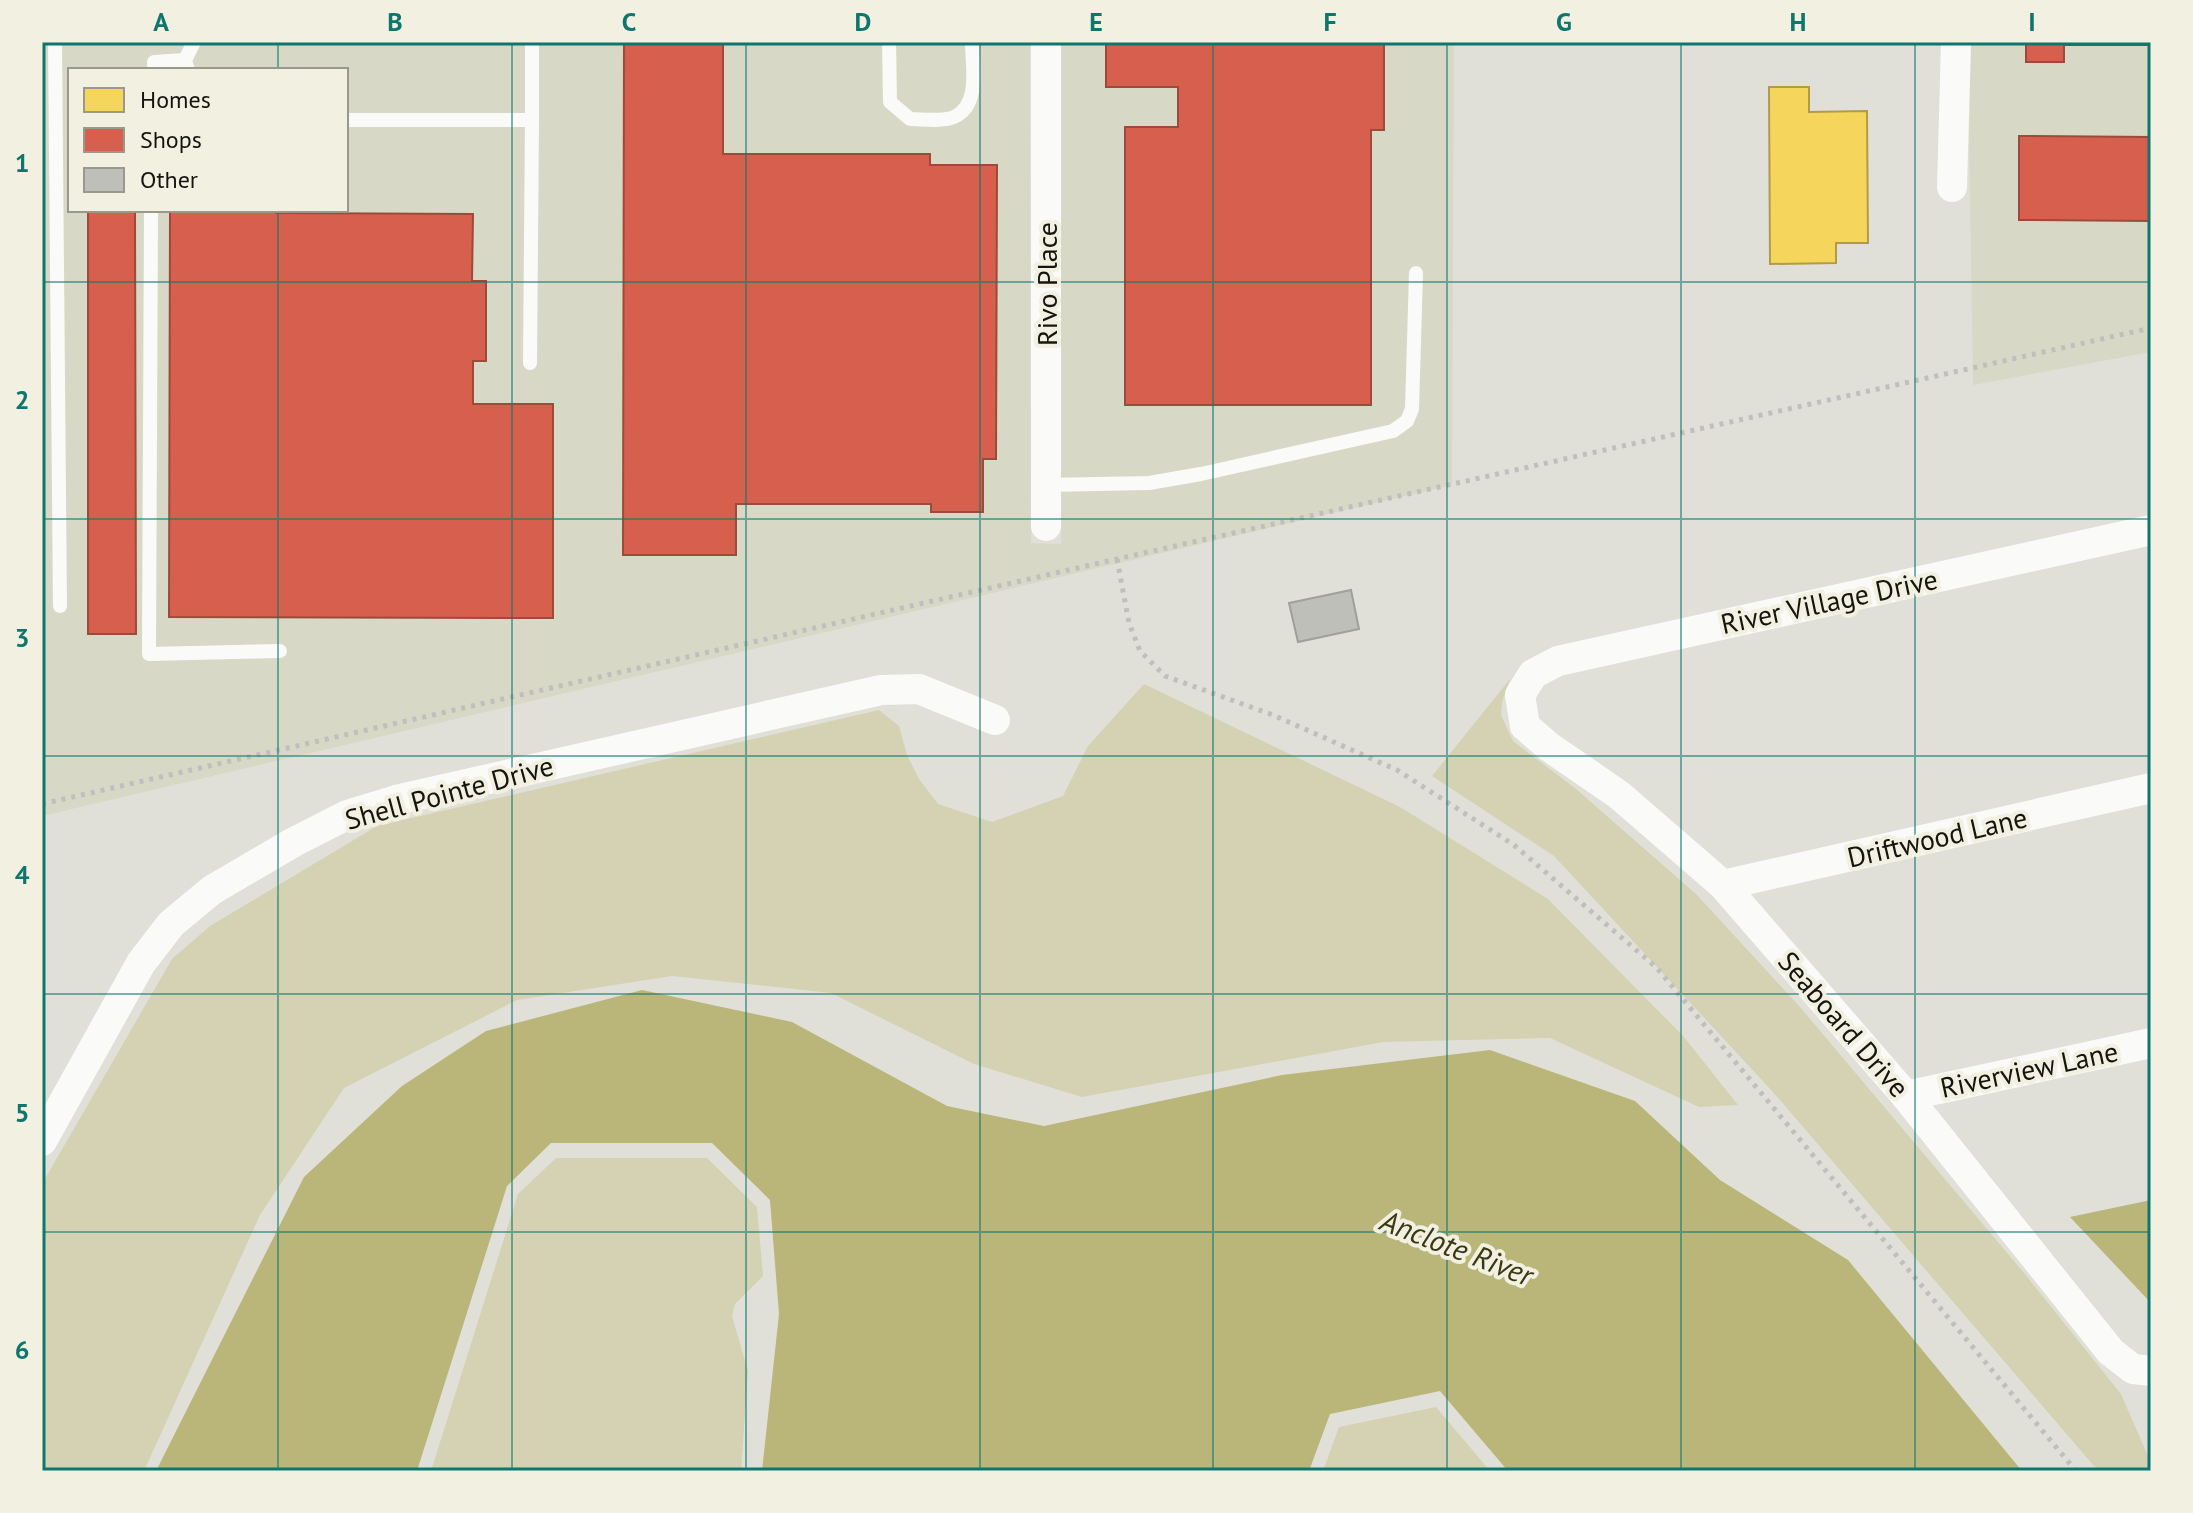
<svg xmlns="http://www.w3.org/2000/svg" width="2193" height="1513" font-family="'PT Sans',sans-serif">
  <rect width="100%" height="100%" fill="#e0e0d8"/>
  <g fill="#d8d8c7" fill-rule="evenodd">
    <path d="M42,42h988l1,501 30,1v-502h393l-2,443 -1410,331zM70,70h276v140h-276z"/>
    <polygon points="1971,42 2151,42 2151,352 1973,385 1969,139"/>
  </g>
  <g fill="#d4d2b2">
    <polygon points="1510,679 1502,702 1501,715 1513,741 1576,789 1696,894 1800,1007 2024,1273 2121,1394 2151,1463 2151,1471 2103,1471 2094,1466 1773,1092 1554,856 1432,776"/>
    <polygon points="1144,684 1400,807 1548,899 1684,1037 1738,1105 1699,1107 1550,1038 1383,1042 1082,1097 974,1064 831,993 672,976 517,1000 344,1088 260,1215 144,1471 42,1471 42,1184 172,959 210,926 377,826 879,710 899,726 907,755 919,779 938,804 992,822 1063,796 1088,746"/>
    <polygon points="556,1158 707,1158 757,1207 763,1276 735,1304 732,1316 748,1371 741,1471 431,1471 518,1194"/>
    <polygon points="1436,1407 1490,1471 1323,1471 1339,1427"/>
  </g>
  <g fill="#bab579">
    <polygon points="642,990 792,1022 947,1106 1044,1126 1282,1075 1490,1050 1635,1101 1720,1180 1848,1260 2022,1471 1508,1471 1440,1391 1330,1414 1309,1471 762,1471 779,1314 770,1200 712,1143 551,1143 507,1186 417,1471 156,1471 304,1177 402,1086 486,1031"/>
    <polygon points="2151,1200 2151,1303 2070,1217"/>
  </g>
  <polygon fill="#f6d55c" stroke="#b29b45" stroke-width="2" points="1769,87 1809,87 1809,112 1867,111 1868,243 1836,243 1836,263 1770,264"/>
  <g fill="#d6604d" stroke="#9c4a3a" stroke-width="2">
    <polygon points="624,42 723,42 723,154 930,154 930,165 997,165 996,459 983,459 983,512 931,512 931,504 736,504 736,555 623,555"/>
    <polygon points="1106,42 1384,42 1384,130 1371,130 1371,405 1125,405 1125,127 1178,127 1178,87 1106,87"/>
    <polygon points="2026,42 2151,42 2151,45 2064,45 2064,62 2026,62"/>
    <polygon points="2019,136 2151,137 2151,221 2019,220"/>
    <polygon points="88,210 135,210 136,634 88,634"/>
    <polygon points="207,210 276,210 276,213 473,214 472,281 486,281 486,361 473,361 473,404 553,404 553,618 169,617 170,212 207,212"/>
  </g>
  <polygon fill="#bfbfb9" stroke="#a0a09a" stroke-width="2" points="1351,590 1359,629 1298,642 1289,603"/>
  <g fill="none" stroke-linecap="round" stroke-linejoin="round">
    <g stroke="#bfbfbd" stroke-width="5" stroke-dasharray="4 6" stroke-linecap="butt">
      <polyline points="1117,559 1129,623 1140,651 1165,676 1273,715 1397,770 1514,845 1657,968 2076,1471"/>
      <polyline points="42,804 1117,559 2151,328"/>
    </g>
    <g stroke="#fafaf9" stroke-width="14">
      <polyline points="55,42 60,606"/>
      <path d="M889,42l1,60 20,17c12,0 33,3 44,-2 27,-12 18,-52 18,-75"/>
      <polyline points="154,70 154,62 185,60"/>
      <polyline points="188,70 185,60 194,42"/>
      <polyline points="346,120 532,120 532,42"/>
      <polyline points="151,210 149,654 280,651"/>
      <polyline points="530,363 532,120"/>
      <polyline points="1046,485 1149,483 1201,474 1393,431 1407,421 1412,409 1416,273"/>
    </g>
    <g stroke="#fafaf9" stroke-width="30">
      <polyline points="1046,42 1046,526"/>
      <polyline points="1952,187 1956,42"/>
      <polyline points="2151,530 1558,661 1533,674 1520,695 1525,726 1548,746 1619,795 1723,885 1906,1096 2111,1352 2133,1369 2151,1371"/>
      <polyline points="1723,885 2151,788"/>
      <polyline points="1906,1096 2151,1043"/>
      <polyline points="42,1141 141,963 171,924 212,890 294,842 347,815 396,800 881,690 919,689 995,720"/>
    </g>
  </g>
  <path fill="none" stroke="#0f766e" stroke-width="2" stroke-opacity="0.55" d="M278,42v28M512,42v1429M746,42v1429M980,42v1429M1213,42v1429M1447,42v1429M1681,42v1429M1915,42v1429M278,210v1261M42,282h2109M42,519h2109M42,756h2109M42,994h2109M42,1232h2109"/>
  <g text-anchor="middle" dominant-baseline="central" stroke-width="8" stroke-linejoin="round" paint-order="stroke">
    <g font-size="28" fill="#15150f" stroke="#f1f0e1">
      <text transform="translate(1046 284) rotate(-90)">Rivo Place</text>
      <text transform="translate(1829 601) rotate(-12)">River Village Drive</text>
      <text transform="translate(449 792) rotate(-15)">Shell Pointe Drive</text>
      <text transform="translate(1937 837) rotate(-13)">Driftwood Lane</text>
      <text transform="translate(1844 1024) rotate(49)">Seaboard Drive</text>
      <text transform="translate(2029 1069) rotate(-12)">Riverview Lane</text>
    </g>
    <g font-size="30" font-style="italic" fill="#3b3814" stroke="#f1f0e1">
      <text transform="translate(1457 1247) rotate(21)">Anclote River</text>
    </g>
  </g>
  <rect width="2193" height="1513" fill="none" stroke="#f1f0e1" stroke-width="88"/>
  <rect x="68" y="68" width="280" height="144" fill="#f1f0e1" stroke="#99988d" stroke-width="2"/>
  <rect x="84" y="88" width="40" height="24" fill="#f6d55c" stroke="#99988d" stroke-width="2"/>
  <text x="140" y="108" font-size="24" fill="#15150f">Homes</text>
  <rect x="84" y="128" width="40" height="24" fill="#d6604d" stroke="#99988d" stroke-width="2"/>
  <text x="140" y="148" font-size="24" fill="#15150f">Shops</text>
  <rect x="84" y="168" width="40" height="24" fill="#bfbfb9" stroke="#99988d" stroke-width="2"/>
  <text x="140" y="188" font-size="24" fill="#15150f">Other</text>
  <rect x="44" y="44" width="2105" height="1425" fill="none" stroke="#0f766e" stroke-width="3"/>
  <g font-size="26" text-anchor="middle" font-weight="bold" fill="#0f766e">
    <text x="161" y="31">A</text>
    <text x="395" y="31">B</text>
    <text x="629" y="31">C</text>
    <text x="863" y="31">D</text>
    <text x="1096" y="31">E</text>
    <text x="1330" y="31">F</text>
    <text x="1564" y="31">G</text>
    <text x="1798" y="31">H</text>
    <text x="2032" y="31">I</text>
    <text x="22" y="172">1</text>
    <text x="22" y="409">2</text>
    <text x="22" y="647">3</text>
    <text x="22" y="884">4</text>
    <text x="22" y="1122">5</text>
    <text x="22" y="1359">6</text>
  </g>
</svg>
